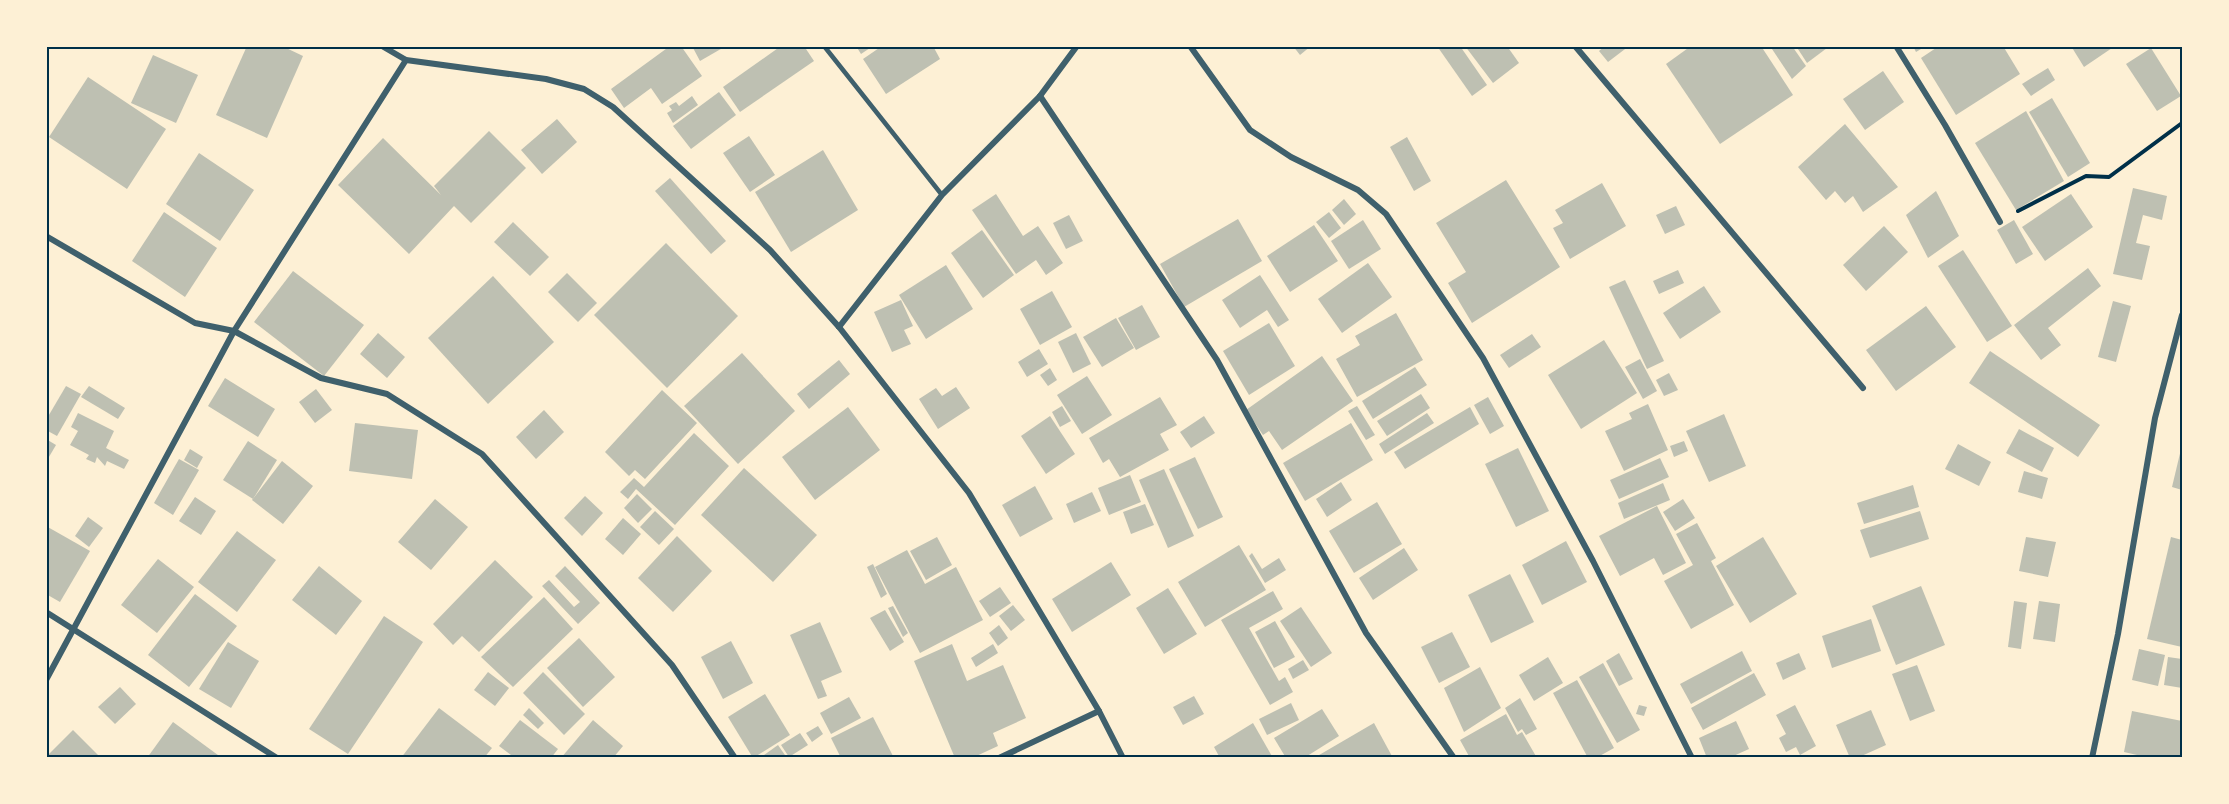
<svg xmlns="http://www.w3.org/2000/svg" width="2229" height="804" font-family="'Noto Sans',sans-serif">
  <rect width="100%" height="100%" fill="#fdf0d5"/>
  <g fill="#bec0b2">
    <polygon points="247,46 282,46 303,56 267,138 216,115"/>
    <polygon points="670,46 681,46 702,76 662,104 651,88 624,108 611,89"/>
    <polygon points="692,46 726,46 700,61"/>
    <polygon points="781,46 804,46 814,61 740,112 723,87"/>
    <polygon points="856,46 873,46 861,54"/>
    <polygon points="882,46 933,46 940,59 886,94 863,59"/>
    <polygon points="1293,46 1311,46 1300,55"/>
    <polygon points="1437,46 1460,46 1487,85 1472,96"/>
    <polygon points="1465,46 1507,46 1519,63 1493,83"/>
    <polygon points="1605,46 1629,46 1608,62 1599,51"/>
    <polygon points="1691,46 1761,46 1793,95 1720,144 1666,64"/>
    <polygon points="1770,46 1792,46 1806,66 1792,79"/>
    <polygon points="1796,46 1825,46 1827,48 1807,63"/>
    <polygon points="1913,46 1926,46 1916,52"/>
    <polygon points="1939,46 2003,46 2020,74 1956,115 1921,58"/>
    <polygon points="2071,46 2115,46 2084,67"/>
    <polygon points="2151,48 2181,96 2157,111 2126,64"/>
    <polygon points="153,55 198,75 176,123 131,103"/>
    <polygon points="2048,68 2055,80 2031,96 2022,84"/>
    <polygon points="1883,71 1904,102 1865,130 1843,99"/>
    <polygon points="88,77 166,129 127,189 49,137"/>
    <polygon points="719,92 736,115 691,149 673,126"/>
    <polygon points="692,96 698,105 673,123 667,113 672,110 669,106 676,102 679,106"/>
    <polygon points="2052,98 2090,163 2068,177 2029,112"/>
    <polygon points="2026,111 2064,181 2016,210 1975,143"/>
    <polygon points="557,119 577,142 542,174 521,150"/>
    <polygon points="1845,124 1898,187 1863,212 1853,196 1845,203 1835,191 1826,200 1798,167"/>
    <polygon points="489,131 526,168 471,223 454,206 409,254 338,185 383,138 441,195 434,186"/>
    <polygon points="749,136 775,175 750,192 723,153"/>
    <polygon points="1407,137 1431,181 1414,191 1390,147"/>
    <polygon points="823,150 858,210 791,252 755,192"/>
    <polygon points="199,153 254,190 220,241 166,204"/>
    <polygon points="670,178 726,241 711,254 655,191"/>
    <polygon points="1506,180 1560,267 1472,323 1448,283 1466,272 1436,223"/>
    <polygon points="1602,183 1626,226 1570,259 1553,228 1563,223 1555,210"/>
    <polygon points="2133,188 2167,196 2162,220 2143,215 2136,243 2150,246 2142,280 2113,274"/>
    <polygon points="1936,191 1959,236 1928,258 1906,215"/>
    <polygon points="996,194 1023,236 1038,226 1063,263 1046,275 1036,260 1016,274 972,210"/>
    <polygon points="2071,194 2093,227 2045,261 2022,227"/>
    <polygon points="1344,199 1356,214 1344,225 1332,210"/>
    <polygon points="1676,206 1685,225 1665,234 1656,215"/>
    <polygon points="164,212 217,248 185,297 132,261"/>
    <polygon points="1329,212 1341,228 1329,238 1316,222"/>
    <polygon points="1069,215 1083,241 1066,249 1053,223"/>
    <polygon points="1238,219 1262,261 1184,307 1160,264"/>
    <polygon points="1363,220 1381,249 1349,269 1331,241"/>
    <polygon points="2014,220 2033,254 2016,264 1997,230"/>
    <polygon points="513,222 549,257 530,276 494,242"/>
    <polygon points="1314,225 1338,261 1290,292 1267,256"/>
    <polygon points="1884,226 1908,252 1866,291 1843,265"/>
    <polygon points="982,230 1014,275 983,298 951,253"/>
    <polygon points="666,243 738,316 667,388 594,315"/>
    <polygon points="1963,250 2012,326 1987,342 1938,266"/>
    <polygon points="1368,263 1392,297 1342,333 1318,299"/>
    <polygon points="946,265 973,309 926,339 899,295"/>
    <polygon points="2088,268 2101,286 2048,328 2061,345 2041,360 2014,325"/>
    <polygon points="1678,270 1684,283 1659,294 1653,281"/>
    <polygon points="293,271 364,325 324,376 254,322"/>
    <polygon points="567,273 597,303 578,322 548,292"/>
    <polygon points="1260,275 1289,320 1278,327 1267,310 1240,328 1222,300"/>
    <polygon points="493,276 554,342 488,404 428,338"/>
    <polygon points="1625,280 1664,361 1647,369 1609,287"/>
    <polygon points="1704,286 1721,312 1680,339 1663,313"/>
    <polygon points="1052,291 1072,327 1040,345 1020,309"/>
    <polygon points="901,300 913,326 904,330 911,344 892,352 874,312"/>
    <polygon points="2113,301 2131,306 2116,362 2098,357"/>
    <polygon points="1142,305 1160,337 1136,350 1118,318"/>
    <polygon points="1926,306 1956,347 1896,391 1866,350"/>
    <polygon points="1396,313 1423,360 1357,397 1336,359 1360,345 1355,336"/>
    <polygon points="1116,318 1134,348 1102,367 1083,337"/>
    <polygon points="1269,323 1295,366 1249,395 1223,351"/>
    <polygon points="378,333 405,357 387,378 360,354"/>
    <polygon points="1076,333 1091,364 1073,373 1058,342"/>
    <polygon points="1532,334 1541,347 1509,368 1500,355"/>
    <polygon points="1604,340 1637,393 1581,429 1548,375"/>
    <polygon points="1039,349 1048,364 1027,377 1018,362"/>
    <polygon points="1990,351 2100,425 2078,457 1969,383"/>
    <polygon points="742,353 795,411 738,464 684,406"/>
    <polygon points="1322,356 1353,401 1282,450 1269,431 1263,435 1246,410"/>
    <polygon points="1640,359 1657,391 1643,399 1625,367"/>
    <polygon points="839,360 850,374 809,409 797,394"/>
    <polygon points="1415,367 1427,385 1373,419 1362,401"/>
    <polygon points="1050,368 1057,380 1048,386 1040,375"/>
    <polygon points="1669,373 1678,390 1664,396 1656,380"/>
    <polygon points="1087,376 1112,415 1082,434 1057,395"/>
    <polygon points="225,378 275,409 258,437 208,406"/>
    <polygon points="66,386 81,394 57,436 46,430 46,420"/>
    <polygon points="89,386 125,408 118,419 81,397"/>
    <polygon points="956,387 970,408 938,429 919,399 936,388 942,396"/>
    <polygon points="316,389 332,410 315,423 299,402"/>
    <polygon points="662,390 697,423 645,479 635,470 629,476 605,452"/>
    <polygon points="1421,394 1430,408 1387,436 1377,421"/>
    <polygon points="1160,397 1177,425 1160,434 1169,450 1120,477 1109,459 1103,463 1089,438"/>
    <polygon points="1488,397 1504,426 1490,434 1474,405"/>
    <polygon points="1648,404 1668,450 1624,471 1605,431 1632,419 1629,413"/>
    <polygon points="1062,406 1071,421 1060,427 1052,412"/>
    <polygon points="1357,406 1375,435 1366,440 1348,411"/>
    <polygon points="848,407 880,450 815,500 782,457"/>
    <polygon points="1470,407 1479,424 1405,469 1394,452"/>
    <polygon points="544,410 564,432 536,459 516,437"/>
    <polygon points="78,413 114,431 106,448 129,460 124,469 107,461 105,466 97,457 95,463 86,459 89,455 70,445 78,431 71,427"/>
    <polygon points="1427,413 1434,423 1385,454 1379,444"/>
    <polygon points="1724,414 1746,466 1709,482 1686,431"/>
    <polygon points="1050,416 1075,454 1046,474 1021,436"/>
    <polygon points="1204,416 1215,433 1191,448 1180,432"/>
    <polygon points="355,423 418,430 412,479 349,471"/>
    <polygon points="1351,423 1373,460 1305,501 1283,463"/>
    <polygon points="2019,429 2054,448 2042,472 2006,453"/>
    <polygon points="694,433 729,466 675,525 636,489 628,499 620,492 634,478 644,487"/>
    <polygon points="46,439 56,445 46,462"/>
    <polygon points="248,441 277,460 253,499 223,480"/>
    <polygon points="1684,441 1688,451 1674,457 1670,446"/>
    <polygon points="1958,444 1991,462 1979,486 1945,469"/>
    <polygon points="2182,445 2182,490 2172,487"/>
    <polygon points="1518,448 1549,511 1516,527 1485,464"/>
    <polygon points="190,449 203,457 197,468 184,460"/>
    <polygon points="1195,457 1223,517 1198,529 1169,469"/>
    <polygon points="1660,458 1669,477 1619,499 1610,480"/>
    <polygon points="179,459 199,470 173,515 154,503"/>
    <polygon points="282,461 313,486 283,524 252,500"/>
    <polygon points="744,468 817,535 773,582 701,515"/>
    <polygon points="1164,469 1194,536 1168,548 1139,480"/>
    <polygon points="2024,471 2048,478 2042,499 2018,492"/>
    <polygon points="1130,475 1141,502 1109,515 1098,488"/>
    <polygon points="1341,482 1352,500 1327,517 1316,499"/>
    <polygon points="1663,483 1670,500 1624,519 1618,503"/>
    <polygon points="1913,485 1919,507 1864,524 1857,503"/>
    <polygon points="1035,486 1053,519 1020,537 1002,505"/>
    <polygon points="1092,492 1101,511 1074,523 1066,504"/>
    <polygon points="637,494 652,509 638,523 624,508"/>
    <polygon points="585,496 603,513 582,536 564,518"/>
    <polygon points="195,497 216,511 201,535 179,521"/>
    <polygon points="435,499 468,527 431,570 398,542"/>
    <polygon points="1683,499 1695,518 1675,531 1663,512"/>
    <polygon points="1377,502 1402,544 1354,573 1329,531"/>
    <polygon points="1145,504 1154,525 1131,534 1123,512"/>
    <polygon points="1657,506 1686,563 1663,575 1654,558 1620,576 1599,536"/>
    <polygon points="655,511 674,529 659,545 640,527"/>
    <polygon points="1920,511 1929,539 1870,558 1860,530"/>
    <polygon points="88,517 103,528 89,547 75,536"/>
    <polygon points="623,518 641,534 623,555 605,539"/>
    <polygon points="1697,523 1716,558 1711,561 1734,605 1691,629 1664,581 1693,565 1676,534"/>
    <polygon points="46,526 90,551 60,602 46,594"/>
    <polygon points="237,531 276,560 237,612 198,582"/>
    <polygon points="677,536 712,571 673,612 638,578"/>
    <polygon points="937,537 952,565 926,580 910,551"/>
    <polygon points="1763,537 1797,594 1750,623 1716,566"/>
    <polygon points="2026,537 2056,542 2048,577 2019,571"/>
    <polygon points="2171,537 2182,540 2182,647 2147,639"/>
    <polygon points="1566,541 1587,582 1542,605 1522,565"/>
    <polygon points="1239,545 1266,590 1205,627 1178,582"/>
    <polygon points="1404,548 1418,570 1373,600 1359,578"/>
    <polygon points="907,550 925,584 956,567 983,620 920,653 875,567"/>
    <polygon points="1252,553 1262,569 1279,558 1286,570 1265,583 1249,556"/>
    <polygon points="158,559 194,587 157,633 121,605"/>
    <polygon points="495,560 533,597 479,652 462,636 453,645 433,624"/>
    <polygon points="1111,562 1131,595 1072,632 1052,599"/>
    <polygon points="873,564 887,594 881,598 867,567"/>
    <polygon points="319,566 362,601 336,635 292,600"/>
    <polygon points="565,566 600,603 578,624 542,586 549,580 574,607 580,602 555,576"/>
    <polygon points="1510,574 1534,622 1491,643 1468,595"/>
    <polygon points="1921,586 1945,645 1896,665 1872,606"/>
    <polygon points="1000,587 1011,603 990,617 979,601"/>
    <polygon points="1168,588 1197,634 1164,654 1136,608"/>
    <polygon points="1273,591 1283,609 1249,628 1279,681 1285,677 1293,692 1270,705 1221,620"/>
    <polygon points="195,594 237,626 189,687 148,655"/>
    <polygon points="544,597 573,629 513,687 481,657"/>
    <polygon points="2014,601 2027,603 2021,649 2008,647"/>
    <polygon points="2039,601 2060,604 2055,642 2033,639"/>
    <polygon points="1013,605 1025,620 1011,631 999,616"/>
    <polygon points="893,606 908,633 903,637 888,608"/>
    <polygon points="1301,607 1332,653 1311,667 1280,621"/>
    <polygon points="885,610 904,642 890,651 870,618"/>
    <polygon points="384,616 423,642 348,754 309,729"/>
    <polygon points="1871,619 1881,651 1832,668 1822,636"/>
    <polygon points="1275,621 1295,657 1274,668 1255,632"/>
    <polygon points="820,622 842,672 821,681 827,696 818,699 790,635"/>
    <polygon points="999,625 1008,638 998,646 989,633"/>
    <polygon points="1452,632 1470,667 1439,683 1421,647"/>
    <polygon points="579,638 615,677 583,707 547,668"/>
    <polygon points="731,641 753,683 723,699 701,657"/>
    <polygon points="228,642 259,661 231,708 199,689"/>
    <polygon points="952,644 967,681 1003,665 1026,718 993,733 998,746 972,758 955,758 914,661"/>
    <polygon points="993,644 998,653 976,667 971,658"/>
    <polygon points="2139,649 2165,655 2158,686 2132,680"/>
    <polygon points="1742,651 1752,671 1691,704 1680,684"/>
    <polygon points="1619,653 1633,679 1619,686 1606,661"/>
    <polygon points="1799,653 1806,669 1783,680 1776,663"/>
    <polygon points="1548,657 1563,683 1534,701 1519,675"/>
    <polygon points="2168,657 2182,659 2182,688 2164,685"/>
    <polygon points="1303,660 1309,670 1293,679 1288,669"/>
    <polygon points="1603,663 1640,730 1617,743 1579,677"/>
    <polygon points="1917,665 1935,711 1910,721 1892,674"/>
    <polygon points="1480,667 1501,708 1464,732 1444,688"/>
    <polygon points="488,672 509,688 495,706 474,690"/>
    <polygon points="543,672 585,714 564,735 523,693"/>
    <polygon points="1754,673 1766,695 1703,730 1691,708"/>
    <polygon points="1577,680 1614,748 1596,758 1588,758 1553,693"/>
    <polygon points="120,687 136,704 115,724 98,707"/>
    <polygon points="765,694 790,735 753,758 728,717"/>
    <polygon points="1194,696 1204,714 1183,725 1173,707"/>
    <polygon points="849,697 861,718 831,734 820,713"/>
    <polygon points="1520,698 1537,729 1526,735 1522,729 1518,732 1505,708"/>
    <polygon points="1291,703 1299,720 1267,735 1259,719"/>
    <polygon points="1639,705 1647,707 1644,716 1636,714"/>
    <polygon points="1795,705 1816,746 1800,755 1796,747 1786,752 1779,738 1786,734 1776,715"/>
    <polygon points="439,708 492,748 484,758 401,758"/>
    <polygon points="529,708 544,723 538,729 523,715"/>
    <polygon points="1322,709 1339,736 1304,758 1286,758 1274,738"/>
    <polygon points="1871,710 1886,745 1857,758 1850,758 1836,725"/>
    <polygon points="2132,711 2182,721 2182,758 2150,758 2124,752"/>
    <polygon points="1506,714 1517,735 1522,732 1537,758 1470,758 1460,740"/>
    <polygon points="873,717 894,758 841,758 831,738"/>
    <polygon points="520,720 558,749 551,758 515,758 499,746"/>
    <polygon points="593,720 623,746 613,758 561,758"/>
    <polygon points="1736,721 1749,749 1729,758 1707,758 1699,738"/>
    <polygon points="173,722 222,758 147,758"/>
    <polygon points="1253,723 1273,758 1220,758 1214,747"/>
    <polygon points="1374,723 1393,758 1314,758"/>
    <polygon points="818,726 823,734 812,742 806,733"/>
    <polygon points="73,730 101,758 50,758 48,755"/>
    <polygon points="800,733 808,745 789,757 781,745"/>
    <polygon points="778,745 787,758 760,758"/>
  </g>
  <g fill="none" stroke-linecap="round" stroke-linejoin="round">
    <polyline stroke="#003049" stroke-width="4" points="2018,211 2086,176 2109,177 2182,123"/>
    <polyline stroke="#3f606c" stroke-width="4.5" points="824,46 942,195"/>
    <g stroke="#3f606c" stroke-width="6">
      <polyline points="382,46 406,60 546,79 584,89 613,107 770,250 839,327 969,493 1099,711 1123,758"/>
      <polyline points="1190,46 1250,130 1291,157 1358,190 1386,214 1483,358 1593,561 1692,758"/>
      <polyline points="1575,46 1863,388"/>
      <polyline points="1896,46 1945,125 2000,222"/>
      <polyline points="1040,96 1217,360 1366,633 1454,758"/>
      <polyline points="46,236 195,323 234,331 321,378 387,394 482,454 672,665 735,758"/>
      <polyline points="839,327 942,195 1040,96 1077,46"/>
      <polyline points="46,612 277,758"/>
      <polyline points="46,680 234,331 406,60"/>
      <polyline points="999,758 1099,711"/>
      <polyline points="2092,758 2118,634 2155,418 2182,315"/>
    </g>
  </g>
  <rect width="2229" height="804" fill="none" stroke="#fdf0d5" stroke-width="96"/>
  <rect x="48" y="48" width="2133" height="708" fill="none" stroke="#003049" stroke-width="2"/>
</svg>
